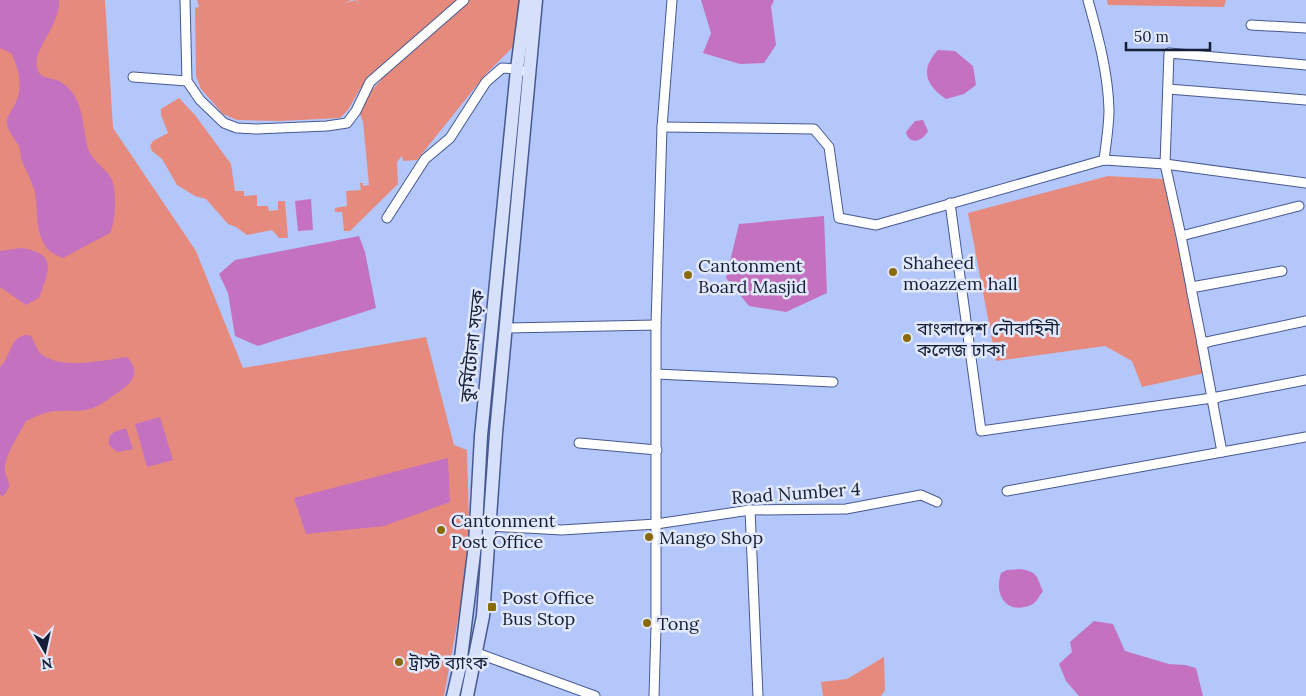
<svg xmlns="http://www.w3.org/2000/svg" width="1306" height="696" font-family="Lora,'Noto Sans Bengali',serif">
  <rect width="100%" height="100%" fill="#b4c7fa"/>
  <g fill="#e78a7e">
    <polygon points="0,0 105,0 113,128 196,251 243,368 426,337 454,445 467,450 470,553 444,696 0,696"/>
    <polygon points="197,0 352,0 343,4 355,0 361,6 356,0 522,0 514,46 486,74 417,160 403,161 402,156 397,162 398,184 350,231 344,231 342,212 335,212 335,208 347,206 346,191 361,190 360,183 363,183 363,186 369,185 363,122 359,111 371,91 382,79 379,63 379,68 360,89 348,110 340,118 281,121 237,120 223,114 201,89 196,76 195,8 199,7"/>
    <polygon points="1107,0 1226,0 1224,7 1108,5"/>
    <polygon points="179,98 195,115 231,164 235,191 244,191 244,196 257,195 257,206 268,206 269,211 278,210 278,201 285,201 288,238 279,238 272,230 247,235 236,227 228,224 206,199 195,196 177,185 162,159 152,151 150,146 153,141 168,133 161,115 161,109"/>
    <polygon points="1108,176 1163,179 1205,373 1142,387 1132,361 1105,346 996,361 968,213"/>
    <polygon points="884,657 885,690 881,696 823,696 821,682 847,679"/>
  </g>
  <g fill="#c471c0">
    <path d="M0,0h59c2,24 -26,49 -22,67 2,13 16,10 24,15 3,2 7,5 9,8 15,16 12,41 19,61 4,10 16,17 22,27 6,10 5,44 -1,55l-47,25c-8,-3 -16,-7 -20,-16 -9,-17 -4,-35 -9,-53 -3,-10 -8,-18 -12,-28 -2,-4 -1,-10 -3,-15 -4,-7 -12,-15 -12,-24 0,-6 3,-9 6,-14 11,-18 7,-37 -2,-55l-11,-5z"/>
    <polygon points="701,0 774,0 771,7 776,45 764,63 740,64 703,53 711,33"/>
    <path d="M938,50l17,1 18,15 3,19 -12,9 -18,5c-21,-14 -26,-30 -8,-49z"/>
    <path d="M923,120l5,11c-5,10 -19,15 -22,1l9,-11z"/>
    <polygon points="311,199 313,230 298,231 295,201"/>
    <polygon points="824,216 827,293 786,312 749,306 726,278 739,224"/>
    <polygon points="359,236 365,252 376,308 258,346 235,336 228,293 219,274 235,260"/>
    <path d="M21,248c37,5 28,23 18,50l-13,7 -26,-18v-36z"/>
    <path d="M26,335l5,1c3,5 5,12 9,17 21,18 63,7 87,4 17,18 1,29 -14,39 -8,6 -17,12 -27,14 -9,2 -18,0 -27,1 -12,0 -23,5 -33,10 -6,12 -21,34 -21,47 0,14 11,15 -2,28l-3,-1v-128c12,-12 9,-29 26,-32z"/>
    <polygon points="160,417 173,460 147,467 135,424"/>
    <polygon points="126,428 133,449 117,452 109,445 109,437 114,432"/>
    <polygon points="448,458 450,502 384,526 306,534 294,498"/>
    <path d="M1020,569c19,3 16,8 23,22 -3,4 -6,10 -10,13 -24,12 -40,-7 -32,-31l6,-3z"/>
    <polygon points="1094,621 1113,624 1125,651 1169,664 1185,665 1196,668 1203,696 1079,696 1066,681 1059,664 1072,652 1070,642"/>
  </g>
  <g fill="none" stroke-linecap="round" stroke-linejoin="round">
    <defs>
      <g id="street">
        <polyline points="185,0 187,81 200,100 224,123 237,128 256,129 327,126 347,123 356,111 370,82 464,0"/>
        <path d="M1088,0c10,36 20,72 21,110 0,16 -3,33 -5,50"/>
        <polyline points="1251,25 1306,28"/>
        <polyline points="1306,65 1169,53 1165,164 1181,236 1299,206 1181,236 1191,287 1282,271 1191,288 1202,343 1306,321"/>
        <polyline points="133,77 187,81"/>
        <polyline points="1168,89 1306,100"/>
        <polyline points="662,127 814,129 829,147 839,218 876,225 1104,160 1165,164 1306,183"/>
        <polyline points="950,203 981,431 1212,398"/>
        <polyline points="387,218 425,159 450,138 486,82 502,68 517,69 522,71"/>
        <polyline points="506,328 656,325"/>
        <polyline points="1208,342 1202,344 1212,398 1306,380"/>
        <polyline points="656,374 833,382"/>
        <polyline points="1217,398 1212,399 1222,452 1306,437"/>
        <polyline points="579,443 657,450"/>
        <polyline points="1007,491 1222,452"/>
        <polyline points="750,510 758,696"/>
        <polyline points="489,526 562,530 656,524 750,510 846,509 921,495 937,502"/>
        <polyline points="477,653 595,696"/>
        <polyline points="654,696 656,628 656,325 662,127 672,0"/>
      </g>
      <g id="secondary">
        <polyline points="453,696 460,666 475,545 481,436 517,69 526,0"/>
        <polyline points="467,696 483,616 496,433 536,0"/>
      </g>
    </defs>
    <use href="#street" stroke="#465991" stroke-width="11"/>
    <use href="#secondary" stroke="#465991" stroke-width="15"/>
    <use href="#street" stroke="#fff" stroke-width="9"/>
    <use href="#secondary" stroke="#d7e0fa" stroke-width="12"/>
  </g>
  <g fill="#886a08" stroke="#e1e8fc" stroke-width="2">
    <circle cx="893" cy="272" r="5"/>
    <circle cx="688" cy="275" r="5"/>
    <circle cx="907" cy="338" r="5"/>
    <circle cx="441" cy="530" r="5"/>
    <circle cx="649" cy="537" r="5"/>
    <rect x="487" y="602" width="10" height="10" rx="2.5"/>
    <circle cx="647" cy="623" r="5"/>
    <circle cx="399" cy="662" r="5"/>
  </g>
  <g text-anchor="middle" dominant-baseline="central" stroke-width="5" stroke-linejoin="round" paint-order="stroke">
    <g font-size="18" fill="#161e36" stroke="#e1e8fc" text-anchor="start">
      <text x="903" y="262">Shaheed<tspan x="903" dy="21">moazzem hall</tspan></text>
      <text x="698" y="265">Cantonment<tspan x="698" dy="21">Board Masjid</tspan></text>
      <text x="917" y="328">বাংলাদেশ নৌবাহিনী<tspan x="917" dy="21">কলেজ ঢাকা</tspan></text>
      <text x="451" y="520">Cantonment<tspan x="451" dy="21">Post Office</tspan></text>
      <text x="659" y="537">Mango Shop</text>
      <text x="502" y="597">Post Office<tspan x="502" dy="21">Bus Stop</tspan></text>
      <text x="657" y="623">Tong</text>
      <text x="409" y="662">ট্রাস্ট ব্যাংক</text>
    </g>
    <g font-size="18" fill="#161e36" stroke="#e1e8fc">
      <text transform="translate(472 346) rotate(-84)">কুর্মিটোলা সড়ক</text>
      <text transform="translate(796 493) rotate(-4)">Road Number 4</text>
    </g>
  </g>
  <g transform="translate(45 651) rotate(171)" stroke="#e1e8fc" stroke-width="4" paint-order="stroke">
  <path d="M0-4L9 19L0 12L-9 19Z" fill="#161e36"/>
  <text y="-8" font-size="14" font-weight="bold" text-anchor="middle" fill="#161e36">N</text>
  </g>
  <path d="M1126 42v8h84v-8" fill="none" stroke="#161e36" stroke-width="2.5"/>
  <text x="1134" y="42" font-size="15" fill="#161e36" stroke="#e1e8fc" stroke-width="4" paint-order="stroke">50 m</text>
</svg>
